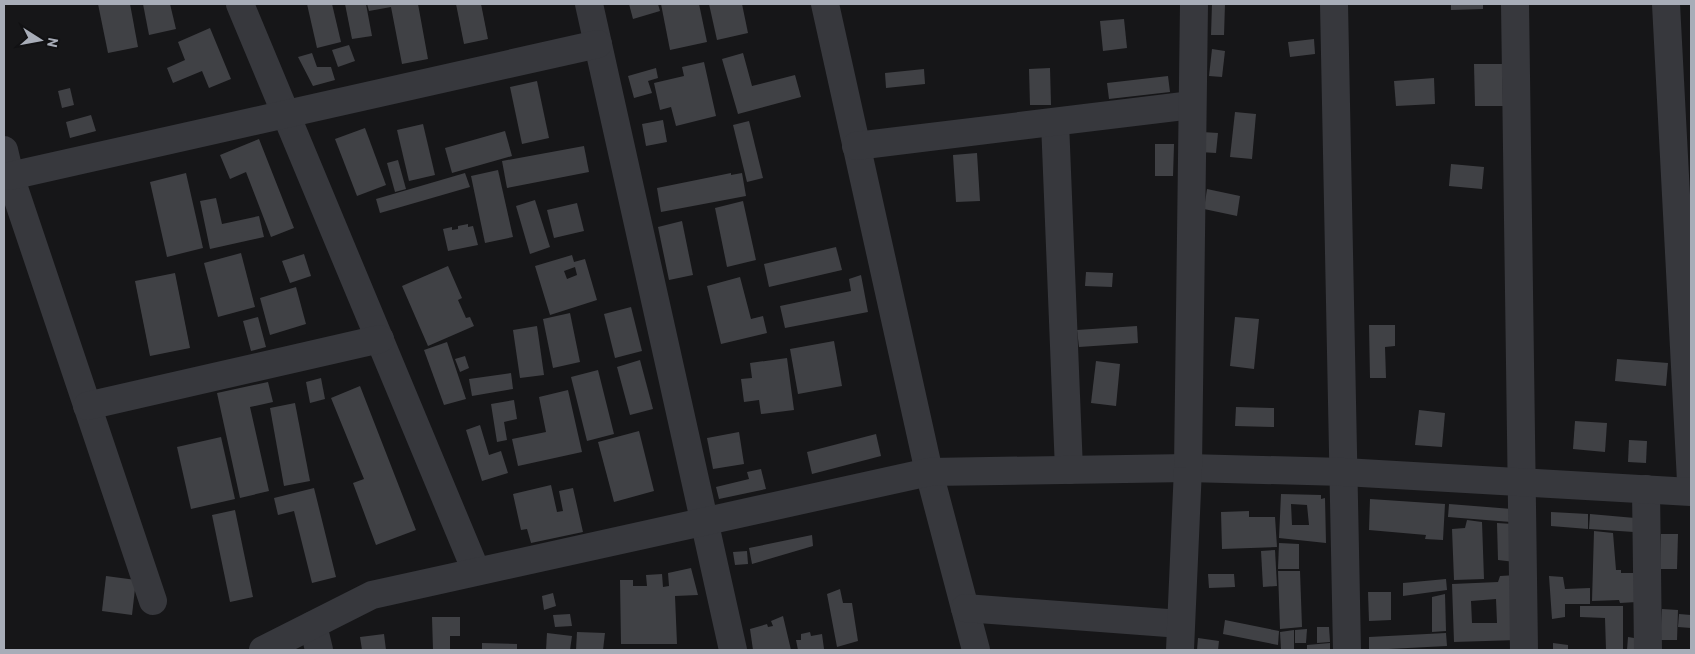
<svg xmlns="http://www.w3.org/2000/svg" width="1695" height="654" font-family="Barlow,sans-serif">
  <rect width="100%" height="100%" fill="#161618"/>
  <g fill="#404145" fill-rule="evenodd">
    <polygon points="98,4 130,4 138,47 108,53"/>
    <polygon points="143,4 170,4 176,29 149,35"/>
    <polygon points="307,4 332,4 341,42 317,48"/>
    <polygon points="345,4 366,4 372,36 352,39"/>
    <polygon points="367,4 418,4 428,59 402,64 391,7 369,11"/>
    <polygon points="456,4 481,4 488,39 464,44"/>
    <polygon points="629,4 658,4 660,11 633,19"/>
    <polygon points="661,4 699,4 707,42 670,50"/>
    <polygon points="709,4 742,4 748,33 717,40"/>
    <polygon points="1212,4 1225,4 1224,35 1211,35"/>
    <polygon points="1451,4 1483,4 1483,9 1451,10"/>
    <polygon points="1124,19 1127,48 1103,51 1100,21"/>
    <polygon points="210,28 231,79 209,88 202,71 173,83 167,68 185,60 178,42"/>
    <polygon points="1314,39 1315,54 1290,57 1288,42"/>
    <polygon points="349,45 355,61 338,67 332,50"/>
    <polygon points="1212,49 1225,51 1222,77 1209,76"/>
    <polygon points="312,53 317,67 331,67 335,80 313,86 298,57"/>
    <polygon points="743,53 752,86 795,75 801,97 738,114 722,59"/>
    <polygon points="704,62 716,116 676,126 671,107 660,110 654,83 684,76 682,67"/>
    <polygon points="1474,64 1502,64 1503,106 1475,106"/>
    <polygon points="656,68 658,78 648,81 652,93 634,98 628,76"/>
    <polygon points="1050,68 1051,105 1030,105 1029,69"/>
    <polygon points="924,69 925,84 886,88 885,73"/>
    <polygon points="1168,76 1170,92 1109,99 1107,83"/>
    <polygon points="1434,78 1435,104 1396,106 1394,81"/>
    <polygon points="537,81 549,138 522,144 510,87"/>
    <polygon points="70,88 74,105 62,108 58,91"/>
    <polygon points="1235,112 1256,114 1252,159 1230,157"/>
    <polygon points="91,115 96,131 70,138 66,122"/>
    <polygon points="663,120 667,142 646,146 642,124"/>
    <polygon points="749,121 763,178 747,182 733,125"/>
    <polygon points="423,124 435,175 409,181 397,130"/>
    <polygon points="365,128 386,185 357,196 335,139"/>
    <polygon points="505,131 512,156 452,173 445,148"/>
    <polygon points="1202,132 1218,133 1216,153 1200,152"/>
    <polygon points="259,139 294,228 271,237 246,172 230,179 220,155"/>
    <polygon points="1155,144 1174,144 1173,176 1155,176"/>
    <polygon points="584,146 589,172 507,188 502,161"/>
    <polygon points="977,153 980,201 956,202 953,155"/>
    <polygon points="398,160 406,189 395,192 387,163"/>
    <polygon points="1451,164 1484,167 1482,189 1449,186"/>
    <polygon points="498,170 513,237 485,243 471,176"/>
    <polygon points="186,173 203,248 167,257 150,182"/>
    <polygon points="465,173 470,187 380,213 376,199"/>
    <polygon points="731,173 731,175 742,173 746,196 661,212 657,188"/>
    <polygon points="1207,189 1240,196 1237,216 1204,209"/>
    <polygon points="216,198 222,224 259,216 264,237 210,249 200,201"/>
    <polygon points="535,200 550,247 530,254 516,206"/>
    <polygon points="743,201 756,260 727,267 715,208"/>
    <polygon points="577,203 584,231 554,238 547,210"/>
    <polygon points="682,221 693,275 669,280 658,227"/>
    <polygon points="468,224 468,227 473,226 478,245 448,251 443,229 452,227 452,230 458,229 458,226"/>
    <polygon points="836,247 842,270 769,287 764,264"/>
    <polygon points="241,253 255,307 218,317 204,263"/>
    <polygon points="304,254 311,276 290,283 282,261"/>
    <path d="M572,255l2,7 11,-3 12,41 -47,15 -15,-49zM575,267l2,8 -10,4 -3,-8z"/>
    <polygon points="448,266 462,298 458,300 466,318 470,317 474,326 428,346 402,286"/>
    <polygon points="1086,272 1113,273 1112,287 1085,286"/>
    <polygon points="175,273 190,348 150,356 135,281"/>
    <polygon points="861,275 868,312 785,328 780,306 851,291 849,279"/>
    <polygon points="740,277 751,319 763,316 767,333 721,344 707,286"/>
    <polygon points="296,287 306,324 270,335 260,298"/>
    <polygon points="631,307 642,351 615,358 604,314"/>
    <polygon points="570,313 580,362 553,368 543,319"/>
    <polygon points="258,317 266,347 251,351 243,321"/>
    <polygon points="1235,317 1259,319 1254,369 1230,366"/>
    <polygon points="1369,325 1395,325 1395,346 1385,347 1386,378 1370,378"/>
    <polygon points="537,326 544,375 520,378 513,330"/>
    <polygon points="1137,326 1138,343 1079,347 1077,330"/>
    <polygon points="834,341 842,386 798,394 790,349"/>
    <polygon points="447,342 466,399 444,405 424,350"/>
    <polygon points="465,356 469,368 460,372 455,359"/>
    <polygon points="787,358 794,410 761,414 759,400 744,402 741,379 752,378 750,363"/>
    <polygon points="1617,359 1668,363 1666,386 1615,381"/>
    <polygon points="640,360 653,409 630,415 617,367"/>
    <polygon points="1096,361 1120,364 1116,406 1091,403"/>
    <polygon points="598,370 614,434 587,441 571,377"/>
    <polygon points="511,373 513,389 472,396 469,379"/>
    <polygon points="321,378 325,399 310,403 306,382"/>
    <polygon points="268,382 273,402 250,407 269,491 240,498 217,393"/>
    <polygon points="360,386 416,530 376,545 353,483 364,479 331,398"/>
    <polygon points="568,390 582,452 518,466 512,439 546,432 539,397"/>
    <polygon points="514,400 517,419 504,422 507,440 497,442 491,404"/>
    <polygon points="295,403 310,481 284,486 270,408"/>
    <polygon points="1236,407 1274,408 1274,427 1235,426"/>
    <polygon points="1419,410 1445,413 1442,447 1415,445"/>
    <polygon points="1575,421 1607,423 1605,452 1573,449"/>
    <polygon points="480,425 489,455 501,451 508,473 482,481 466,430"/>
    <polygon points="639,431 654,491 614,502 598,442"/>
    <polygon points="739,432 744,464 713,469 707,438"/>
    <polygon points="876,434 881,456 812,474 807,452"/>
    <polygon points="221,437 235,499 191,509 177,447"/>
    <polygon points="1629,440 1647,441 1646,463 1628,462"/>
    <polygon points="761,469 766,489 719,499 716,487 749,479 747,472"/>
    <polygon points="551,485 557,512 563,511 559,491 573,488 583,532 531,543 527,529 521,530 513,494"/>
    <polygon points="314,488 336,577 312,583 294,511 278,515 274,498"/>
    <path d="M1281,494l40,1v4l4,-1 1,45 -47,-5zM1291,504l16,1 2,20h-17z"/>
    <polygon points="1370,499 1445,504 1443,540 1425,539 1426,535 1369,530"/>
    <polygon points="1449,504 1512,509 1511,522 1448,517"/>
    <polygon points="235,510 253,597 230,602 212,515"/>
    <polygon points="1249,511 1249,517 1275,517 1277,547 1222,549 1221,512"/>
    <polygon points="1551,512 1588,514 1588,529 1551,526"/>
    <polygon points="1590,514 1635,518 1634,532 1589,529"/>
    <polygon points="1467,520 1482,522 1484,579 1454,580 1452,529 1465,528"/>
    <polygon points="1497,523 1513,524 1515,562 1498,560"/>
    <polygon points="1594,531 1613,533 1616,570 1621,570 1621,573 1639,573 1637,602 1620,603 1619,600 1592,601"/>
    <polygon points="1661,534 1678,534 1677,569 1660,569"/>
    <polygon points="812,535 813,546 752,564 749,548"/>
    <polygon points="1279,543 1299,544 1299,569 1278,569"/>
    <polygon points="1275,550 1277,586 1263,587 1261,551"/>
    <polygon points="747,551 748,564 735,565 733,552"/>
    <polygon points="691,568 698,595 675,596 677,644 621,644 620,580 633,580 633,586 647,586 646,575 662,574 663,587 669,586 668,573"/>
    <polygon points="1278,571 1300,571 1302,627 1280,629"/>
    <polygon points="1208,574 1234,574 1235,587 1209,588"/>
    <path d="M1517,575l1,65 -64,2 -2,-58 46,-2 2,-6zM1496,599l1,24h-25l-1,-22z"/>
    <polygon points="106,576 136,580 132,615 102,611"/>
    <polygon points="1549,576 1563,577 1565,589 1590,588 1590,604 1565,604 1565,617 1552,619"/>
    <polygon points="1446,579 1447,590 1403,596 1403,583"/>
    <polygon points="840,589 843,603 852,603 858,641 837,647 827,594"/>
    <polygon points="1368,592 1391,592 1391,620 1369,621"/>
    <polygon points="553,593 556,606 544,610 542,596"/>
    <polygon points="1445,594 1446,631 1432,632 1432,597"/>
    <polygon points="1580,606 1623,606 1623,650 1606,650 1605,618 1580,617"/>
    <polygon points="1662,609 1678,610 1677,640 1660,640"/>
    <polygon points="570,614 572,626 555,627 553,615"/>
    <polygon points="1679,614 1691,615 1691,628 1678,627"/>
    <polygon points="783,616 791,650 753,650 750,629 767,624 768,627 773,626 771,621"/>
    <polygon points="432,617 460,617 460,636 450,636 450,650 433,650"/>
    <polygon points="1225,620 1279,631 1278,645 1223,634"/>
    <polygon points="1317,627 1329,627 1330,642 1317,643"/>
    <polygon points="1307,629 1306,643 1295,643 1295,630"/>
    <polygon points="1294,630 1294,650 1281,650 1280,632"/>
    <polygon points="577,632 605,633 603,650 576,650"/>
    <polygon points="810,632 811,636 822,634 824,649 798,650 796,640 801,640 801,634"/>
    <polygon points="547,633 572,636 570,650 546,650"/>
    <polygon points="1446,633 1447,646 1369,650 1369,637"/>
    <polygon points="384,634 386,650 362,650 360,637"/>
    <polygon points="1628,637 1634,638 1634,650 1627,650"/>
    <polygon points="1198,638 1219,641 1218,650 1197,650"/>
    <polygon points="482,643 517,644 517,650 482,650"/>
    <polygon points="1330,643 1330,650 1307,650 1307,645"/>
    <polygon points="1553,643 1568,645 1568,650 1553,650"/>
  </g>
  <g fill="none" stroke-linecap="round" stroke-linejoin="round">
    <g stroke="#37383d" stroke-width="28">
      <polyline points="240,4 476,571"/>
      <polyline points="589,4 733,650"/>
      <polyline points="825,4 929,472 976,650"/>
      <polyline points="1334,4 1347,650"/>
      <polyline points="1515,4 1524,650"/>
      <polyline points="1666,4 1691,481"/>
      <polyline points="1055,122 1069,470"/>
      <polyline points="856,146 1192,105"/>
      <polyline points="4,150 10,176 153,601"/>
      <polyline points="10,176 598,44"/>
      <polyline points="87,406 380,339"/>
      <polyline points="1646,489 1648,650"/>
      <polyline points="965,608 1181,624"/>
      <polyline points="313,625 319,650"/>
      <polyline points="263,650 372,595 929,472 1188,468 1344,472 1691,492"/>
      <polyline points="1180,650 1188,468 1194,4"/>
    </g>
  </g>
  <rect width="1695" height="654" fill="none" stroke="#a8adb8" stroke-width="10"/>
  <g transform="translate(40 40) rotate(101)" stroke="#111113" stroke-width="4" paint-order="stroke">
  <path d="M0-4L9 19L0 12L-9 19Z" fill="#a8adb8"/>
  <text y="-8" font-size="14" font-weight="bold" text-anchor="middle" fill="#a8adb8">N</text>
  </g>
</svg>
